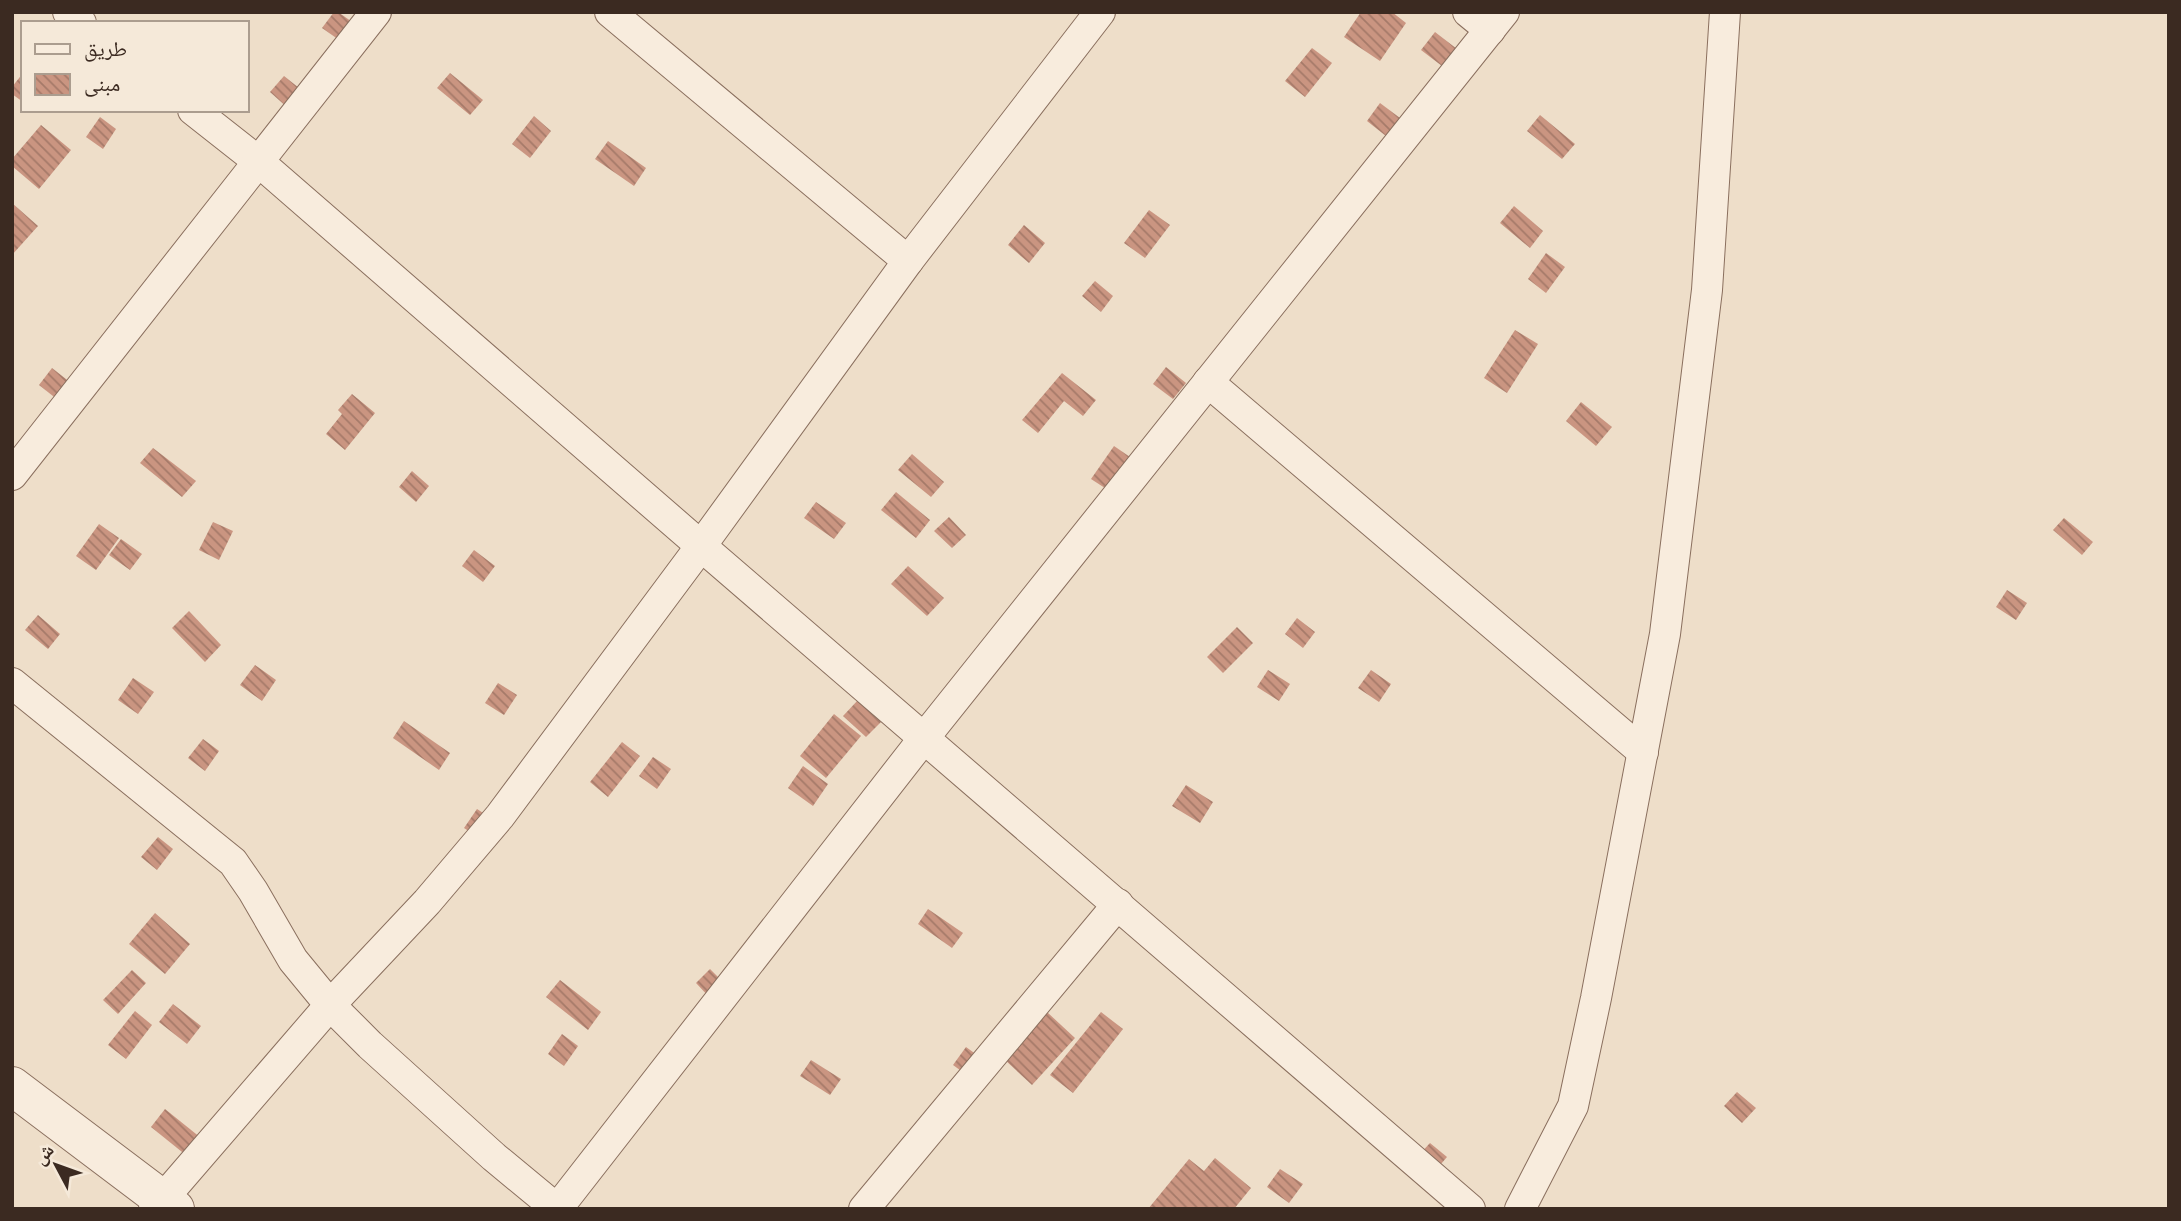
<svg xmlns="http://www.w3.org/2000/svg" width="2181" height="1221" font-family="Lora,'Noto Naskh Arabic',serif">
  <defs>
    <pattern id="building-back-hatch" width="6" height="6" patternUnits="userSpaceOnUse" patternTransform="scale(1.75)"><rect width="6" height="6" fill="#ca9581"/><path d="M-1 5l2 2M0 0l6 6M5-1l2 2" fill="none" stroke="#a57a69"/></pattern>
  </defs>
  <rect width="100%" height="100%" fill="#eedec9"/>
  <g fill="url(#building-back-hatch)">
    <polygon points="334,12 338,12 355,24 342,42 322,28"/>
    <polygon points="1361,12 1392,12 1406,23 1380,61 1344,37"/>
    <polygon points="1435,32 1457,49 1442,66 1421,50"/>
    <polygon points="1312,48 1332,63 1305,97 1285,81"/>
    <polygon points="23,73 23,102 12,94 12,87"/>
    <polygon points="450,73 483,100 470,115 437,88"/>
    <polygon points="284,76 304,92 289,109 270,92"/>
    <polygon points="1380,103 1400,118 1386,136 1367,121"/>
    <polygon points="1540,115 1575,144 1562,159 1527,131"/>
    <polygon points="534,116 551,131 530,158 512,144"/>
    <polygon points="100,117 116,129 103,149 86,137"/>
    <polygon points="41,125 71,150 39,189 12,166 12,159"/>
    <polygon points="608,141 646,168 634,186 595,159"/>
    <polygon points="12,203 38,226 12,255"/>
    <polygon points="1514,206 1543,231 1530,248 1500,223"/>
    <polygon points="1149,210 1170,225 1145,258 1124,243"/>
    <polygon points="1024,225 1045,243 1029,263 1008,245"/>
    <polygon points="1546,253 1565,267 1546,293 1528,279"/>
    <polygon points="1095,281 1113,296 1101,312 1082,296"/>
    <polygon points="1515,330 1538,344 1507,393 1484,378"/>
    <polygon points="1166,367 1186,383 1173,399 1153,384"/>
    <polygon points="52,368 71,383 58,400 39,385"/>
    <polygon points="1062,373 1096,400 1083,416 1064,401 1038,433 1022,420"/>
    <polygon points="352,394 375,413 345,450 326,434 342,414 338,410"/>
    <polygon points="1581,402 1612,427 1596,446 1566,421"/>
    <polygon points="1114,446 1130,457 1108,490 1091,479"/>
    <polygon points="153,448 196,481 182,497 140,463"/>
    <polygon points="912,454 944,482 931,497 898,470"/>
    <polygon points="412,471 429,486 416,502 399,487"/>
    <polygon points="896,492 930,520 916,538 881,510"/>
    <polygon points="816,502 846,523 834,539 804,518"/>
    <polygon points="949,517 966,535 952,548 934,531"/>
    <polygon points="2064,518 2093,542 2082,555 2053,530"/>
    <polygon points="213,522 233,531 219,560 199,550"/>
    <polygon points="99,524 119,538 96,570 76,556"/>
    <polygon points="121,539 142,554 130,570 109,555"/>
    <polygon points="474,550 495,566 483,582 462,566"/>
    <polygon points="908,566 944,598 927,616 891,584"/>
    <polygon points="2007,590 2027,603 2016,620 1996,607"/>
    <polygon points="189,611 221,645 205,662 172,628"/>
    <polygon points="38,615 60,634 48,649 25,630"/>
    <polygon points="1297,618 1315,632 1303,648 1285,634"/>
    <polygon points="1237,627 1253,643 1223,673 1207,657"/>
    <polygon points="255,665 276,680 262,701 240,685"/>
    <polygon points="1268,670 1290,684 1279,701 1257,687"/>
    <polygon points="1371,670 1391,684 1379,702 1358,688"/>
    <polygon points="133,678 154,692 138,714 118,700"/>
    <polygon points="498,683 517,695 504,715 485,703"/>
    <polygon points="858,700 881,722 866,737 843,716"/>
    <polygon points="834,714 861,736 826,778 800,756"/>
    <polygon points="404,721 450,753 439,770 393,738"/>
    <polygon points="203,739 219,751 205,771 188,758"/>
    <polygon points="622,742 640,756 608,797 590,782"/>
    <polygon points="653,757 671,769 657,789 639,776"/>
    <polygon points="803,766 828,784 813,806 788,788"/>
    <polygon points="1186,785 1213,802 1200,823 1172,806"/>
    <polygon points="477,809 494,820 481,839 464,828"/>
    <polygon points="158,837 173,849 157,870 141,857"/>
    <polygon points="928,909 963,933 952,948 918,924"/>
    <polygon points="155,913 190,944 165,974 129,944"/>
    <polygon points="710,969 727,986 712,1000 696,983"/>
    <polygon points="132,970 146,983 118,1014 103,1000"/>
    <polygon points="560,980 601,1012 588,1030 546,997"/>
    <polygon points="1033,999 1075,1038 1032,1085 990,1046"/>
    <polygon points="173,1004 201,1026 187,1044 159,1022"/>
    <polygon points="135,1011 152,1025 126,1059 108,1045"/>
    <polygon points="1101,1012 1123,1029 1073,1093 1050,1075"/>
    <polygon points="562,1034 578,1046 564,1066 548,1054"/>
    <polygon points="966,1047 988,1063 975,1081 953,1065"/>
    <polygon points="811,1060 841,1079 830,1095 800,1076"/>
    <polygon points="1737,1092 1756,1108 1742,1123 1724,1106"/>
    <polygon points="165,1109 206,1142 192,1160 151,1127"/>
    <polygon points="1430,1143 1447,1157 1434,1172 1417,1157"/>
    <polygon points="1215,1158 1251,1188 1234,1209 1148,1209 1189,1159 1204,1171"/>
    <polygon points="1280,1169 1303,1184 1289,1203 1267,1187"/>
  </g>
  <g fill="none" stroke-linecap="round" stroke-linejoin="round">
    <defs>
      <g id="minor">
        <polyline points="68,12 81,23"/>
        <polyline points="610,12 908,261"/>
        <polyline points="1468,12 1490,30"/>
        <polyline points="193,110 259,162 701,546 1470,1209"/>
        <polyline points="1208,382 1643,752"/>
        <polyline points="12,475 376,12"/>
        <polyline points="12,683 233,862 253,891 293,960 330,1005 370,1045 494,1157 557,1209"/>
        <polyline points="154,1209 330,1005 427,902 500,816 701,546 908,261 1100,12"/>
        <polyline points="557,1209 924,738 1504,12"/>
        <polyline points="864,1209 1118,904"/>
        <polyline points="1520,1209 1573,1106 1596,998 1665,634 1707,290 1725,12"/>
      </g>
      <polyline id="tertiary" points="12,1086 175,1209"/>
    </defs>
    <use href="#minor" stroke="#8a6f5e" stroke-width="32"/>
    <use href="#tertiary" stroke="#8a6f5e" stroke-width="40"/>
    <use href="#minor" stroke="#f8ecdd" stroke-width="30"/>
    <use href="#tertiary" stroke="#f8ecdd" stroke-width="38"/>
  </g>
  <rect width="2181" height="1221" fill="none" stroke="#3b2a21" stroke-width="28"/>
  <rect x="21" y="21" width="228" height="91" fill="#f5e9d9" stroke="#ab9d8f" stroke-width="2"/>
  <rect x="35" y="44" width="35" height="10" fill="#f8ecdd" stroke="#ab9d8f" stroke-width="2"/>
  <text x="84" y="56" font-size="21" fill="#3b2a21">طريق</text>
  <rect x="35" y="74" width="35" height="21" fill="url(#building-back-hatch)" stroke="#ab9d8f" stroke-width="2"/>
  <text x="84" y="91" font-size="21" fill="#3b2a21">مبنى</text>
  <g transform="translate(56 1165) rotate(311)" stroke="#f5e9d9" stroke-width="5" paint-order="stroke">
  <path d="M0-5L12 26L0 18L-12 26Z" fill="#3b2a21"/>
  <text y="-10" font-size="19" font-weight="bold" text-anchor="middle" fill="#3b2a21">ش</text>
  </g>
</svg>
